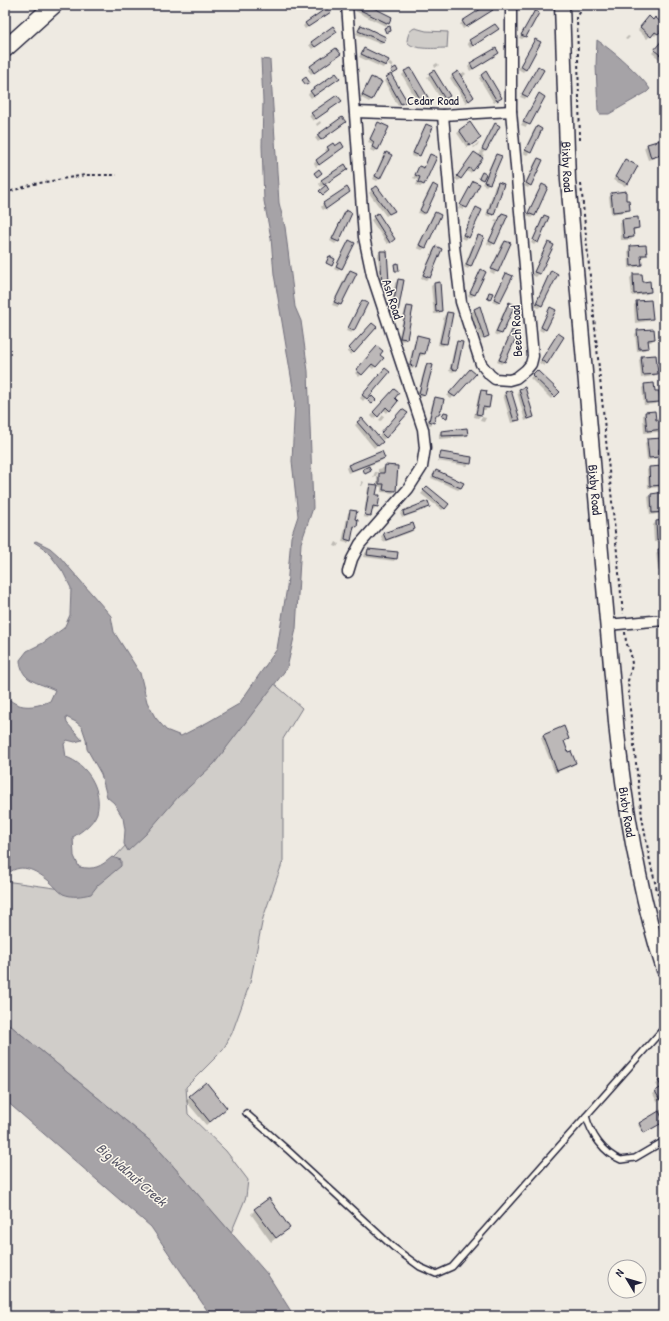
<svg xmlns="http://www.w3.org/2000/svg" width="669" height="1321" font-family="'Patrick Hand',sans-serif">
  <rect width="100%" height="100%" fill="#eeeae2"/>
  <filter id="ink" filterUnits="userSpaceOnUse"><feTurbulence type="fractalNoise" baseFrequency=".025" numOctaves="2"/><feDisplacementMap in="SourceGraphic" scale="8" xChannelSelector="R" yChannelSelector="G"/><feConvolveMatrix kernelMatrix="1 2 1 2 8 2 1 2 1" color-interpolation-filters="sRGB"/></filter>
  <g filter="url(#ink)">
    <g fill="#d0cdc9" stroke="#797882">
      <path d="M415,28l11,3 22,1 -1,16c-9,0 -36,3 -40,-7 1,-6 2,-11 8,-13z"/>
      <polygon points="270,680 302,708 283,739 283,861 263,918 250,983 232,1033 223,1050 186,1087 188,1114 226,1151 248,1180 246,1197 231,1233 154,1144 5,1021 5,881 83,892 215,748"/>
    </g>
    <g fill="#a6a3a7" stroke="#716f7c">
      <path d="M597,40c16,11 42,33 53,49l-3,3 -38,22h-9l-2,-3 -2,-45z"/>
      <path d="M261,59l9,1 9,143 6,24 10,80 6,14 7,50 5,137 -12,35 -5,86 -9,39 -73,96 -36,33 -32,37 -18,17 -4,-7 1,-14 -2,-12 -9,-15 -7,-6 -6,-23 -14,-25 -1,-10 -4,-12 -6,-5 -10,-5 1,6 15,17 -7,2 -8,-2 -3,4 2,13c21,7 37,33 31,56 -4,11 -15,18 -24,24l1,19 5,11c16,3 21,0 33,-10l9,3v6l-23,19 -7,9c-10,2 -18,4 -28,0 -5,-3 -9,-9 -14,-13 -14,-11 -29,-20 -44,-5v-181c12,15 29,13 45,6l5,-11c-17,-8 -34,-8 -35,-30l7,-9 16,-8 21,-15 6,-13 1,-27 -8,-16 -12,-16 -9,-9 -8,-5 2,-1 14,7 9,8 52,60 3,16 26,41 7,29 8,15 11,13 15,6 27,-14 31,-18 38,-55 10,-62 4,-50 7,-21 -6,-55 3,-61 -21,-126 -3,-36 -7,-37 -2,-55 1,-45z"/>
      <polygon points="5,1021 154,1144 268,1275 294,1316 211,1316 151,1227 5,1100"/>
    </g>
    <g fill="#0003">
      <polygon points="357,5 366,5 388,23 385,26 355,11"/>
      <polygon points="521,5 527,5 524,8 520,6"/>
      <polygon points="492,10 463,29 460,24 463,22"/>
      <polygon points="535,11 538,13 525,37 522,39 519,38"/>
      <polygon points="327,14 305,29 303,26 306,23"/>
      <polygon points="649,18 664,26 655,36 652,34 647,39 638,30"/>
      <polygon points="361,26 385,37 383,42 380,44 356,34"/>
      <polygon points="498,29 470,48 467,43 470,41"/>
      <polygon points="336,32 312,49 309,45 311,42"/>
      <polygon points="628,36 630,37 627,40 625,39"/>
      <polygon points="535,40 526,69 523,72 518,69"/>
      <polygon points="664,41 664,63 652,53"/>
      <polygon points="364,49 385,65 383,68 359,57"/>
      <polygon points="496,49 498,53 495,56 470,71 468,67 470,64"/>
      <polygon points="336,50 337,57 311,74 308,70 310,67"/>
      <polygon points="390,63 394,65 392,68 388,65"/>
      <polygon points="437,63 439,65 435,68 434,65"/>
      <polygon points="538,67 543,70 525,99 520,97"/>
      <polygon points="434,71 446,98 442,101 427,77"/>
      <polygon points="405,72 428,98 425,101 419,104 402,75"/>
      <polygon points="464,72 466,74 461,78 473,97 466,103 450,78 453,75 459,75"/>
      <polygon points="485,73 501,98 494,103 479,78"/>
      <polygon points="391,75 405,101 398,106 384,81"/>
      <polygon points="339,78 311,98 308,94 311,92"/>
      <polygon points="371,78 372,99 369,102 360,97"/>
      <polygon points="539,95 544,97 526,127 521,125"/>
      <polygon points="338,104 313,121 309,116 312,114"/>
      <polygon points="320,121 321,123 317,126 316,124"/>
      <polygon points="379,123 387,128 377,150 374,152 370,150 373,144 368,142"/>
      <polygon points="496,124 485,151 482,154 484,155 473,171 470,173 466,171 458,181 455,179 472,156 478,156 481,152 480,152"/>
      <polygon points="342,125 318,142 315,138 318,136"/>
      <polygon points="427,125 419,155 416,158 411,156 424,128"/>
      <polygon points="537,128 530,152 527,155 523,153 534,130"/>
      <polygon points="460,131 477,141 467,148 457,133"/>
      <polygon points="664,140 664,155 648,160 644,148 647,145"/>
      <polygon points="478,143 479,144 474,148 473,147"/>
      <polygon points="335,147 340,149 316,167 314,163 327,153 325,150 328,148"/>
      <polygon points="386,154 379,179 377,181 373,179 383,156"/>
      <polygon points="431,155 435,158 423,185 420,187 416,185 418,180 413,178 419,167 423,169"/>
      <polygon points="497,155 489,183 486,186 482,184 486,176 481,180 479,179 482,173 486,175 494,157"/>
      <polygon points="538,159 530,185 528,188 524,186 535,162"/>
      <polygon points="625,160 628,183 625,186 613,180"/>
      <polygon points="344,165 347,169 344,172 321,187 319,184 321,181"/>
      <polygon points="473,182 478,185 463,210 458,208"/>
      <polygon points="498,183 493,214 490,217 486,215 495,186"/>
      <polygon points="542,185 534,215 531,218 527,215 540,188"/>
      <polygon points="433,186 425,212 423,215 418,213 430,188"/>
      <polygon points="346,188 349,192 346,195 323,210 321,207 323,204"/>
      <polygon points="372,190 391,213 386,216 369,193"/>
      <polygon points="612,194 626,201 629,209 626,212 611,214 609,197"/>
      <polygon points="476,208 481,210 468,238 465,240 461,238 474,211"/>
      <polygon points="346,211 338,241 335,244 330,241 344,214"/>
      <polygon points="378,214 391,242 387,244 371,220"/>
      <polygon points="435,214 425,248 422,250 417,248 432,216"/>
      <polygon points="503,214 494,243 491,246 487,244 496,225 493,223 497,225 497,223 494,221 496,219 498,220"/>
      <polygon points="544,216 537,242 534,245 531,243 542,219"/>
      <polygon points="622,220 638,228 635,230 633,231 633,237 631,240 621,240 620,223"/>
      <polygon points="478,236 470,266 468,269 464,267 475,239"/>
      <polygon points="505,242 497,271 494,274 490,272 502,244"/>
      <polygon points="548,243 553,245 539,274 536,277 532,275 546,245"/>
      <polygon points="347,244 341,268 338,271 334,269"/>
      <polygon points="436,247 429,277 426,280 421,278 433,250"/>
      <polygon points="630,247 646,255 643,257 640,257 641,265 638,267 629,268 628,250"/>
      <polygon points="380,252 388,281 386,284 380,284 378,255"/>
      <polygon points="350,271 340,304 338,307 332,305 347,273"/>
      <polygon points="481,271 474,295 472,297 468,296 479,273"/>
      <polygon points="552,271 541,305 539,308 534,306 549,274"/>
      <polygon points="506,274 500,302 497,304 492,302 504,277"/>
      <polygon points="633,275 650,292 647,294 632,296 630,278"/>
      <polygon points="398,280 397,311 395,314 390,313 395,283"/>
      <polygon points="434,284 441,311 439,314 434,314 431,286"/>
      <polygon points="362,302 367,304 353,331 351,333 346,331 360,304"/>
      <polygon points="637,302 652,319 649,321 635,323 634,305"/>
      <polygon points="509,304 501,334 498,336 494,334 506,306"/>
      <polygon points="407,307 406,339 403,341 398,340 405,309"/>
      <polygon points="479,308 488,336 481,340 471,312"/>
      <polygon points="550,308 545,329 543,332 539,330 548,311"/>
      <polygon points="447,313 446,343 443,346 438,345 444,316"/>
      <polygon points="372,324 376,328 351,355 347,352"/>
      <polygon points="638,331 654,339 651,342 647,342 647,347 645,350 637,351 635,334"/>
      <polygon points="512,332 517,334 504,362 501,364 497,362 510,334"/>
      <polygon points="558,334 563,337 544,366 539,363"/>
      <polygon points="418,336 424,354 422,356 418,355 415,366 413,369 408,368 415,339"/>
      <polygon points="458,342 456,370 453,372 449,371 455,345"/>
      <polygon points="374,350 382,358 373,369 369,366 359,377 355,373"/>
      <polygon points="642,357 657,374 654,376 641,378 639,360"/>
      <polygon points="428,364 424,394 422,397 417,396 425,367"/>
      <polygon points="470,371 474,374 451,399 447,396"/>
      <polygon points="537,371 558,392 551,399 530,378"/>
      <polygon points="383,372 388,372 363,401 360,398"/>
      <polygon points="645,385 654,392 659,401 656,404 644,405 642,388"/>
      <polygon points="519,390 533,417 530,419 525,421 517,392"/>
      <polygon points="481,391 485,395 488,408 485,410 482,410 481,415 478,418 474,417 479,393"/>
      <polygon points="391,393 393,398 397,401 387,413 383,409 374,419 371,416"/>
      <polygon points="505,393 519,419 516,422 511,423 503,395"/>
      <polygon points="436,398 438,415 431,425 427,424 433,401"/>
      <polygon points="400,413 386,437 383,440 379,436"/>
      <polygon points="645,413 662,429 659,432 644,433 643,415"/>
      <polygon points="383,415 384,417 381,421 379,420"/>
      <polygon points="482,417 486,418 484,422 480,421"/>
      <polygon points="362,419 381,442 374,448 355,425"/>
      <polygon points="441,432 467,435 464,437 439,439 439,434"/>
      <polygon points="648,440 663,448 661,451 658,451 658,457 655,459 647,460 645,443"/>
      <polygon points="384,458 381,461 348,473 346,468 349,465"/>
      <polygon points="437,460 469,464 467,466 437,461"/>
      <polygon points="385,466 395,490 393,493 381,492 381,487 377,486 375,495 377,506 374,509 371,509 370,516 370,514 364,513 368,488 371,485 377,486 377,476 381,473 378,472 378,469 383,468"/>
      <polygon points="649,468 664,475 664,487 648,488 647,470"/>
      <polygon points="436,471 461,488 458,490 431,478"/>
      <polygon points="375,472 378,472 376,476 373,477"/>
      <polygon points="362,481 364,482 362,486 360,486"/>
      <polygon points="427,487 445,508 442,510 421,494"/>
      <polygon points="664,493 664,513 650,515 648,497 651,495"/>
      <polygon points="427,503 429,507 426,509 402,518 400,514 403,511"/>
      <polygon points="350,511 356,526 353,529 350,540 348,543 342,542 348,513"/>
      <polygon points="363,515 369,516 368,518 363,517"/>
      <polygon points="664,521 664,541 654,542 653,525 656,522"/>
      <polygon points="414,529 411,532 383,542 381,536 384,534"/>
      <polygon points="336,542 339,544 337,547 334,546"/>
      <polygon points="368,550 396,558 394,561 364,557 365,553"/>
      <polygon points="659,550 664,550 664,570 658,571 656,553"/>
      <polygon points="663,579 664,579 664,600 661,600 660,581"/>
      <polygon points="563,727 568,739 563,742 568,753 575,763 572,766 555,773 541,738 543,735"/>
      <polygon points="663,753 664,753 664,773 662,773 660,756"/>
      <polygon points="664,1079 664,1098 657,1102 653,1094 659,1090 656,1084"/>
      <polygon points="190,1097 221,1112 206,1125 186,1101"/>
      <polygon points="664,1107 664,1121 643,1133 638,1125 659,1112 658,1111"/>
      <polygon points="255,1210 289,1228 271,1242 251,1214"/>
    </g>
    <g fill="#bcb8b8" stroke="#22223b">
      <polygon points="358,5 368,5 392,17 389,24 356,8"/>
      <polygon points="487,5 490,5 493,10 466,27 462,21"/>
      <polygon points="328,7 331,12 308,27 305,23"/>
      <polygon points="535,10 539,13 526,37 521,35"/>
      <polygon points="649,16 653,20 655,17 664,25 664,27 658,34 655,32 651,37 640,27"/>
      <polygon points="495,24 499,29 473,46 469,40"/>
      <polygon points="361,25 386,37 384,42 358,31"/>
      <polygon points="333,26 337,32 315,47 311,42"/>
      <polygon points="390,26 391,31 386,33 384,28"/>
      <polygon points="535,39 541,42 526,70 520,66"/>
      <polygon points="663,39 664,40 664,58 654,50"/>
      <polygon points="336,48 341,54 314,73 310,66"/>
      <polygon points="364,48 389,60 386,66 361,54"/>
      <polygon points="496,48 499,53 473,69 470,63"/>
      <polygon points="538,66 544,70 528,97 522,94"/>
      <polygon points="396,67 398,71 393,74 391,70"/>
      <polygon points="411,68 429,99 422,102 404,71"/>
      <polygon points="434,70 450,96 445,99 429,73"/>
      <polygon points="458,71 474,97 469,101 452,75"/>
      <polygon points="486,71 502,98 497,101 481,75"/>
      <polygon points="336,73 340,78 314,96 310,91"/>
      <polygon points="391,74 407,101 401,104 386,77"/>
      <polygon points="306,77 310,83 306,85 302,80"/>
      <polygon points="371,77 382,82 372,100 362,95"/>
      <polygon points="539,93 545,97 530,125 523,122"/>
      <polygon points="337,95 342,101 316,119 311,113"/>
      <polygon points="342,117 346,122 321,140 317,135"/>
      <polygon points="378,122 389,127 378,150 372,147 374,142 370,139"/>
      <polygon points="470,122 481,138 470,146 459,130"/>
      <polygon points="495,123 500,126 486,151 482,149"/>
      <polygon points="426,124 433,127 420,156 413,153"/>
      <polygon points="537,126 542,129 531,153 525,150"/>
      <polygon points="664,139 664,154 651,158 647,144"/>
      <polygon points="341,142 344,147 319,165 316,160 329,150 327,147 333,143 335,146"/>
      <polygon points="386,152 392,155 380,179 375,176"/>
      <polygon points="474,152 483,158 473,171 469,168 461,179 457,176"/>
      <polygon points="430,154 437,157 424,185 418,182 420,177 415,175 419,166 424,168"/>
      <polygon points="496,154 502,156 490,184 484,182"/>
      <polygon points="538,158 543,160 531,186 526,183"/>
      <polygon points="625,159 638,166 628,184 615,177"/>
      <polygon points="345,164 348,169 324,185 321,180"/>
      <polygon points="319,169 322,173 317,177 314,173"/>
      <polygon points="482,172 486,174 483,180 479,178"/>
      <polygon points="473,181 480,184 467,208 460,205"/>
      <polygon points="498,182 504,184 494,215 488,213"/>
      <polygon points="433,184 438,187 426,213 424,213 420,210"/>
      <polygon points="542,184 548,187 535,216 528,213"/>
      <polygon points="326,185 329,190 323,195 319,191"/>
      <polygon points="377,186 395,211 389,214 371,189"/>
      <polygon points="347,187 350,192 326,209 323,203"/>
      <polygon points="626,191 626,200 629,200 630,210 613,212 611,193"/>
      <polygon points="476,207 482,210 469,238 463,235"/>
      <polygon points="346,210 352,213 339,242 332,239"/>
      <polygon points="435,212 441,215 426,248 419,245"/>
      <polygon points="378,213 395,239 390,243 373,216"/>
      <polygon points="502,213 508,215 495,244 489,241"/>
      <polygon points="544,215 549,217 538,243 533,240"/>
      <polygon points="638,217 639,228 633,229 634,237 624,238 622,219"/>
      <polygon points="478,235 484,237 471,267 466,265"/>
      <polygon points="349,240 355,243 342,269 336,266"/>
      <polygon points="505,241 511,243 498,272 491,269"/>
      <polygon points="548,242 554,245 540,274 534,272"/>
      <polygon points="646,245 647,255 641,255 642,265 631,266 630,246"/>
      <polygon points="436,246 442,249 430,278 423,275"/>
      <polygon points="380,251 387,251 389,282 382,282"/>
      <polygon points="329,256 335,259 332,266 326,263"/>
      <polygon points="398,263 399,271 395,271 394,264"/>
      <polygon points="481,269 486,272 475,295 470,293"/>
      <polygon points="350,270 357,273 341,305 334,302"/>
      <polygon points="551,270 558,274 542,306 536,303"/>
      <polygon points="506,273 513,276 500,302 494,299"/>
      <polygon points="633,274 642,274 643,282 650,281 651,292 634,294"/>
      <polygon points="398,279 404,280 398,312 392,311"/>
      <polygon points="440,282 442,311 436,312 434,283"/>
      <polygon points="489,292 493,293 490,300 487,298"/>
      <polygon points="362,300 368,303 354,331 348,328"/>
      <polygon points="651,300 653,319 638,320 636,301"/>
      <polygon points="509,302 515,305 502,334 496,332"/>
      <polygon points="407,306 413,307 407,339 400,338"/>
      <polygon points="480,306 489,336 484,338 474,309"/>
      <polygon points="550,307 556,310 546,330 541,327"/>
      <polygon points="447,312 453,313 447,344 440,343"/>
      <polygon points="372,323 377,327 354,353 349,348"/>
      <polygon points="654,329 655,339 648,340 649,348 639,349 637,330"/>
      <polygon points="512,330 518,333 505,362 499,360"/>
      <polygon points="558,333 564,337 547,364 541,360"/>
      <polygon points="417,335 429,338 425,354 420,353 416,367 410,365"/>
      <polygon points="457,341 463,342 457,370 451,369"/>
      <polygon points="377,346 383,351 380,355 384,358 376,367 372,364 362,375 356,370"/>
      <polygon points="656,355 658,374 643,375 641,356"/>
      <polygon points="427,363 433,365 425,395 419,393"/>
      <polygon points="385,368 390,372 367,399 362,395"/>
      <polygon points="470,369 476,374 455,397 449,393"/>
      <polygon points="537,370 560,392 555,397 532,375"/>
      <polygon points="654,383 655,391 659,391 660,402 646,403 644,384"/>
      <polygon points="525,387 534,417 528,419 519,389"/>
      <polygon points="394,389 399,393 395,398 398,401 390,411 386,407 378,417 373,412"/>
      <polygon points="481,390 487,391 486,395 491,396 489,408 483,407 482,415 476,414"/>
      <polygon points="511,390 520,420 514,421 505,392"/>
      <polygon points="372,396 376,400 372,404 368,401"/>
      <polygon points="435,397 444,399 442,409 441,409 439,415 436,415 434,423 429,421"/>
      <polygon points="402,409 408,413 386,438 381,433"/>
      <polygon points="655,411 656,420 662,419 663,429 647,431 645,412"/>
      <polygon points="444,412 448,413 447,418 442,417"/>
      <polygon points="362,418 383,442 378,446 357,422"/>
      <polygon points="467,428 468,435 441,436 441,431"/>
      <polygon points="663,438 664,449 659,449 659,457 649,458 647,439"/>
      <polygon points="382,451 385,458 351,471 348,465"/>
      <polygon points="441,452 472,457 471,464 439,459"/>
      <polygon points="385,465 398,466 396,491 383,490 384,484 379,484 379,473 384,473"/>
      <polygon points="369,466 371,471 365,474 363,469"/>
      <polygon points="663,466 664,485 650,486 649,467"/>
      <polygon points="436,470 464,483 461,488 433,476"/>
      <polygon points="370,484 378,485 376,495 380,495 378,507 373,506 371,516 365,515"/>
      <polygon points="427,486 449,504 445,509 423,490"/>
      <polygon points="664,492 664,512 652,513 651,494"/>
      <polygon points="428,501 430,507 404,516 403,511"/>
      <polygon points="350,510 357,511 355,519 358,520 357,527 354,526 351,541 345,539"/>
      <polygon points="664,520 664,539 657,540 656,521"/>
      <polygon points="413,523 415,529 386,540 383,533"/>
      <polygon points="368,549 398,552 397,559 367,555"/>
      <polygon points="658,549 664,549 664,568 660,569"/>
      <polygon points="564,726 569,739 564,741 568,752 571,751 576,763 557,771 543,735"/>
      <polygon points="664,1078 664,1098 660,1100 655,1091 662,1087 658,1081"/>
      <polygon points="206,1082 227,1108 210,1122 189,1096"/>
      <polygon points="659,1111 664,1122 644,1133 639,1123"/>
      <polygon points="269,1198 290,1228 276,1238 254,1209"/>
    </g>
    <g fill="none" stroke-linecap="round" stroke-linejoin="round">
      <defs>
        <g id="lane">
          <polyline points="246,1113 290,1152 393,1247 420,1267 436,1274 452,1267 664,1028"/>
          <path d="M586,1116c5,18 17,37 35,44l14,-2 29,-17"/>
        </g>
        <g id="street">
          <polyline points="347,5 364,237 372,275 423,429 425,448 422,467 408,489 360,544 352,559 348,572"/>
          <polyline points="355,112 443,115 511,111"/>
          <polyline points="443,115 454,246 461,302 481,364 490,375 495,379 509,380 516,378 526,370 531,364 533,356 511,111 511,5"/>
          <polyline points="607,625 664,620"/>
        </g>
        <g id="secondary">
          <path id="s1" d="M562,5l6,175 49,553c9,81 22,160 47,237"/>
        </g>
        <polyline id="primary" points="5,49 54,5"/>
      </defs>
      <use href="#lane" stroke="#22223b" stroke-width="8"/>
      <use href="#street" stroke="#22223b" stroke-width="13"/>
      <use href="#secondary" stroke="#22223b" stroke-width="17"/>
      <use href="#primary" stroke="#22223b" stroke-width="19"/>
      <g stroke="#22223b" stroke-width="2" stroke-dasharray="3 3" stroke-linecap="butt">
        <polyline points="580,140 577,17 585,5"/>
        <polyline points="581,184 623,614"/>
        <polyline points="5,193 34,184 85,175 117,175"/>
        <polyline points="625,632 626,642 631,654 632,665 628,681 630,709 642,817 650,861 664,920"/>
      </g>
      <use href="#lane" stroke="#fbf7ec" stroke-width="5"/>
      <use href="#street" stroke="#fbf7ec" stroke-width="10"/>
      <use href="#secondary" stroke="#fbf7ec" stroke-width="14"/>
      <use href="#primary" stroke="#fbf7ec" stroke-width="16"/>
    </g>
  </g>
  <g text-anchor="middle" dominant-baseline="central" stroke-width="3" stroke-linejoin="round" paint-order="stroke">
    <g font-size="13" fill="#22223b" stroke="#fbf7ec">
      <text x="433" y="100">Cedar Road</text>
      <text stroke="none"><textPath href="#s1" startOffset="162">Bixby Road</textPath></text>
      <text transform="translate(393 299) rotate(72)">Ash Road</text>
      <text transform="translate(516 331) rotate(-93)">Beech Road</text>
      <text stroke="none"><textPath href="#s1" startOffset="486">Bixby Road</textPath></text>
      <text stroke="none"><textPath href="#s1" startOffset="810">Bixby Road</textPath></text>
    </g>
    <g font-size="14" font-style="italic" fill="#575666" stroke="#fbf7ec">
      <text transform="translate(132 1174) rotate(41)">Big Walnut Creek</text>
    </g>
  </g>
  <rect width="669" height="1321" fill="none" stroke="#fbf7ec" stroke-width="20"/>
  <rect x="10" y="10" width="649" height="1301" fill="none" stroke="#22223b" stroke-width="1.5" filter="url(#ink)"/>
  <g transform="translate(627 1279) rotate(308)"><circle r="19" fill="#fbf7ec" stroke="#a4a2a5"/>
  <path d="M0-3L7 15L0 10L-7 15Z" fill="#22223b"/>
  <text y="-6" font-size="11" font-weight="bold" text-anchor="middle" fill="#22223b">N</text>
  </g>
</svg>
